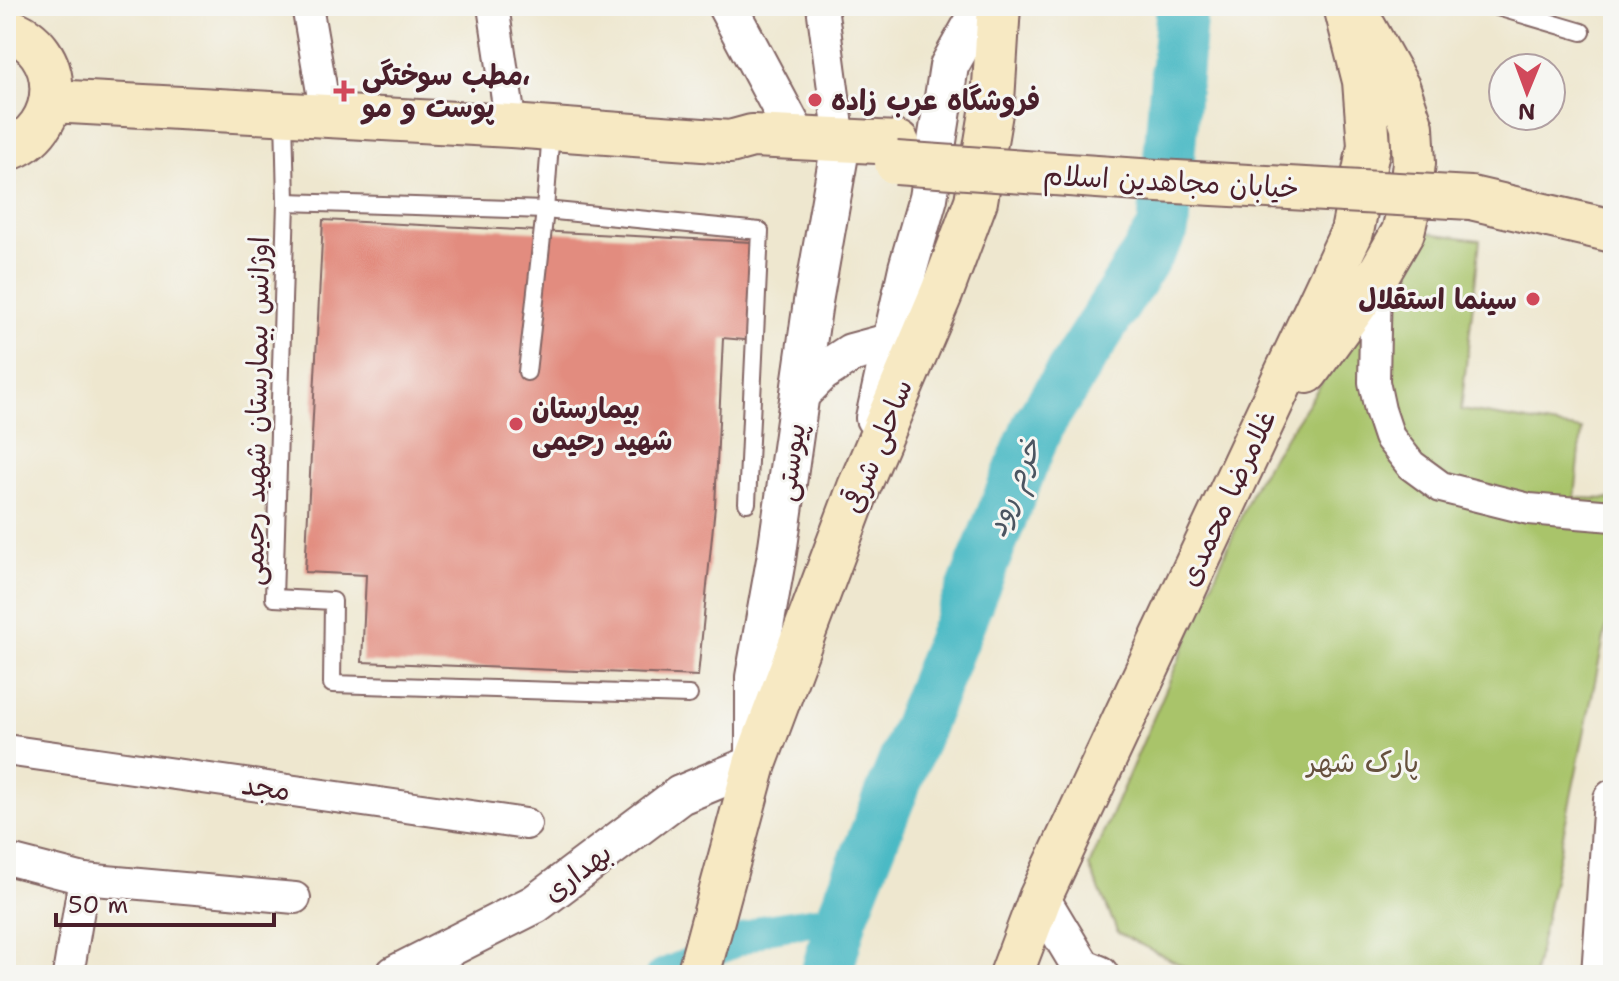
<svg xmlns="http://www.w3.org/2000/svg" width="1619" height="981" font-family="'Shantell Sans','Playpen Sans Arabic',sans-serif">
  <rect width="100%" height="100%" fill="#f6f6f2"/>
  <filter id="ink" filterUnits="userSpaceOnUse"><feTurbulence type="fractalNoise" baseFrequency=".0125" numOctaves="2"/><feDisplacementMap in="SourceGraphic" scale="16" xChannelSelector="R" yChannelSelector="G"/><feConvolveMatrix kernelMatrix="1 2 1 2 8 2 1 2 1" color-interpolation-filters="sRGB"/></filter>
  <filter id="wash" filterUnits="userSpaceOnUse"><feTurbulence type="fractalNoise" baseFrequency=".006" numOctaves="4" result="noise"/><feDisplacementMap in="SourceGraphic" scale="32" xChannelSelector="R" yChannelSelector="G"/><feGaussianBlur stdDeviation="1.8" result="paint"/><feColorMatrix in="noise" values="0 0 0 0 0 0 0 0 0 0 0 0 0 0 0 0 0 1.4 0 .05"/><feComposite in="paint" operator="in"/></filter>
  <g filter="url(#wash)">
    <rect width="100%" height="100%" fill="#eee7cf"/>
    <polygon fill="#a9c46a" stroke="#7a724a" stroke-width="2" points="1422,232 1480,240 1461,410 1582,430 1575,498 1613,499 1613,595 1534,975 1260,975 1193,971 1118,933 1089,866 1257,480"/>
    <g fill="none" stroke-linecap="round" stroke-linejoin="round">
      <polyline stroke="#4cbac5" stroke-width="30" points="660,975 766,929 842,917"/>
      <polyline stroke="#4cbac5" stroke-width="52" points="826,975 842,917 1038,425 1163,229 1182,6"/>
    </g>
    <g id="blocks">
      <polygon fill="#e28c7f" points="323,220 751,242 755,341 723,338 715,506 698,676 362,662 366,575 305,572"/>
    </g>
  </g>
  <g filter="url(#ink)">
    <use href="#blocks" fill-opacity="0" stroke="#836564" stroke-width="2"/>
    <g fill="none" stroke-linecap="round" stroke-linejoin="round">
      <defs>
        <g id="service">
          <polyline points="1494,6 1582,32"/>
          <polyline points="284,115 286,202 274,598 333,601 332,684 689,695"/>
          <polyline points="286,202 545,210 760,231 747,503"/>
          <polyline points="527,372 545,210 551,130"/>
        </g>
        <g id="minor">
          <polyline points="307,6 326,115"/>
          <polyline points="493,6 511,126"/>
          <polyline points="822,6 840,141"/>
          <polyline points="1376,277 1374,382 1380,410 1389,437 1411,465 1441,487 1529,509 1613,516"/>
          <polyline points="6,750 526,824"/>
          <polyline points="6,859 84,879 295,898"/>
          <polyline points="68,975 84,879"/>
        </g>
        <g id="tertiary">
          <polyline points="727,6 798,139"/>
          <polyline points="800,394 822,372 851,353 892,342"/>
          <polyline points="875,418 908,268 928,198 949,66 983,6"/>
          <polyline points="1040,898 1082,968 1099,975"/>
          <polyline points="395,975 535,904 680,795 755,764 755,677 776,560 813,302 838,160"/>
          <polyline points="1601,975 1613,799"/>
        </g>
        <g id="secondary">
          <path d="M6,29c61,18 60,102 0,121"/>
          <polyline points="51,101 511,126 730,142 752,136 898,143"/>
          <polyline points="1471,198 1613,231"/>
          <polyline points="1307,372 1381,270 1403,232 1408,211 1414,163 1412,127 1399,89 1365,28"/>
          <polyline points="698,975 755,764 859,487 942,292 976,201 993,101 999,6"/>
          <polyline points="1011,975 1040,898 1352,232 1369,146 1364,81 1345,6"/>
        </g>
      </defs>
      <use href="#service" stroke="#836564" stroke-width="20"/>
      <use href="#minor" stroke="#836564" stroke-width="34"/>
      <use href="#tertiary" stroke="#836564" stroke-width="42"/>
      <use href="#secondary" stroke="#836564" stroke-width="46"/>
      <use href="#service" stroke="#fff" stroke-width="16"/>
      <use href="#minor" stroke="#fff" stroke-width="30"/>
      <use href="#tertiary" stroke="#fff" stroke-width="38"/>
      <use href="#secondary" stroke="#f7e9c3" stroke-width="42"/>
      <defs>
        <polyline id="secondary-bridge" points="896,163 1140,180 1471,198"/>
      </defs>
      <use href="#secondary-bridge" stroke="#836564" stroke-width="46" stroke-linecap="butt"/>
      <use href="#secondary-bridge" stroke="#f7e9c3" stroke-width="42"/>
    </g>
  </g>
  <g fill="#d1495b" stroke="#f6f6f2" stroke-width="3">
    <path d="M340 79h8v8h8v8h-8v8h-8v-8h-8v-8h8z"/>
    <circle cx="815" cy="100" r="8"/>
    <circle cx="1533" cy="299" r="8"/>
    <circle cx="516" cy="424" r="8"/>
  </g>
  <g text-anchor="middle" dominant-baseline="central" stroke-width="6" stroke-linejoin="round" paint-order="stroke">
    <g font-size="28" font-weight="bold" fill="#4a1f2b" stroke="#f6f6f2" text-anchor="start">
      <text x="362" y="75">مطب سوختگی،<tspan x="362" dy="32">پوست و مو</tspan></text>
      <text x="831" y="100">فروشگاه عرب زاده</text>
      <text x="1517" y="299" text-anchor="end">سینما استقلال</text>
      <text x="532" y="408">بیمارستان<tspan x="532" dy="32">شهید رحیمی</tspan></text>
    </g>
    <g font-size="28" fill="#4a1f2b" stroke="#f6f6f2">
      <text transform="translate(1171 181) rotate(3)">خیابان مجاهدین اسلام</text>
      <text transform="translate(256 411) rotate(-89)">اوژانس بیمارستان شهید رحیمی</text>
      <text transform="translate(877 446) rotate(-68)">ساحلی شرقی</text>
      <text transform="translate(790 462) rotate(-82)">پیوستی</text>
      <text transform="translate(1227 498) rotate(-65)">غلامرضا محمدی</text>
      <text transform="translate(266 787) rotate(8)">مجد</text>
      <text transform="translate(577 872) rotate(-37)">بهداری</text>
    </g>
    <g font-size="28" fill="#66513e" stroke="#f6f6f2">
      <text x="1363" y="762">پارک شهر</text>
    </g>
    <g font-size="30" font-style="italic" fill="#4b5561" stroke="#f6f6f2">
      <text transform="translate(1013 487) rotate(-68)">خرم رود</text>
    </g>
  </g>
  <rect width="1619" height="981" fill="none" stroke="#f6f6f2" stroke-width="32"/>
  <g transform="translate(1527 92) rotate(181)"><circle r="38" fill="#f6f6f2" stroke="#b1a0a2" stroke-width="2"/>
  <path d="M0-6L14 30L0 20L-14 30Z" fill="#d1495b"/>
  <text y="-12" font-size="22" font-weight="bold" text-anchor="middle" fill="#4a1f2b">N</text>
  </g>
  <path d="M56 913v12h218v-12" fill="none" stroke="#4a1f2b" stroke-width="4"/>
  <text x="68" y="913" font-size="24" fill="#4a1f2b" stroke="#f6f6f2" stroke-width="6" paint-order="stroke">50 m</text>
</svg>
